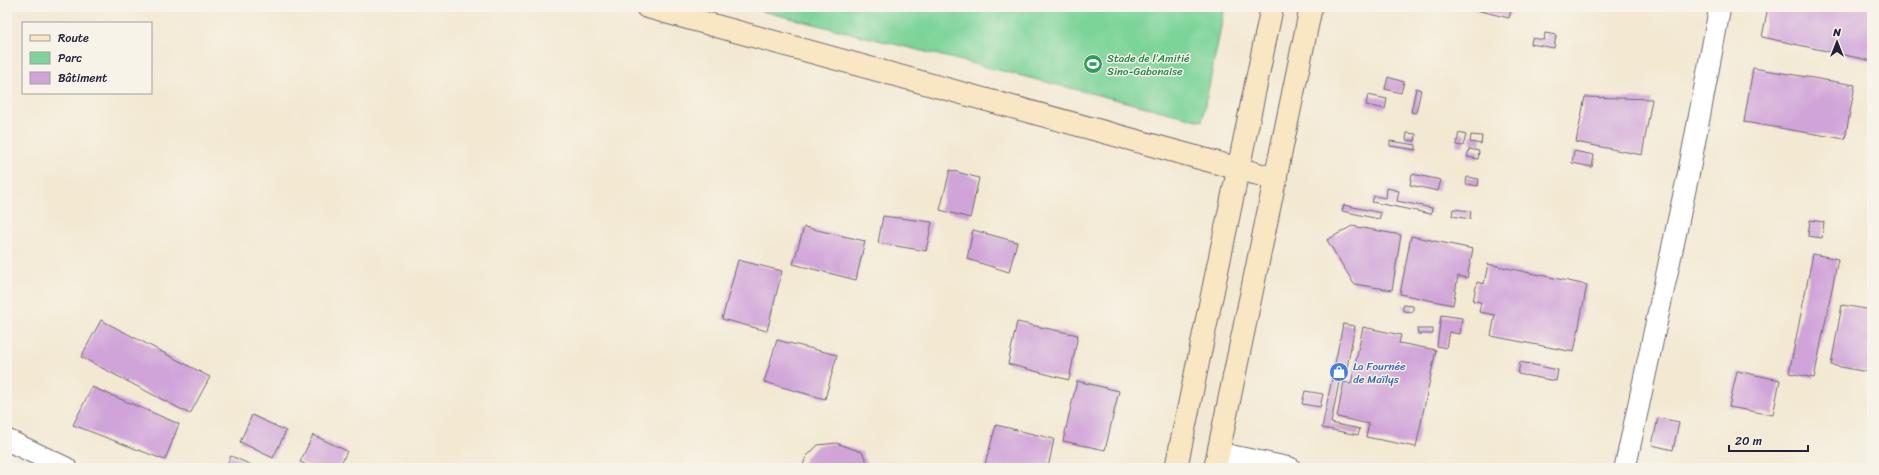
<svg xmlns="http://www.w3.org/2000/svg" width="1879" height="475" font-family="Sriracha,sans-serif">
  <rect width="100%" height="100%" fill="#f7f3e8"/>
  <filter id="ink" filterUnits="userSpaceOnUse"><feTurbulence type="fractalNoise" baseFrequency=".025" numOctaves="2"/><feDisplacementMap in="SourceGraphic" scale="8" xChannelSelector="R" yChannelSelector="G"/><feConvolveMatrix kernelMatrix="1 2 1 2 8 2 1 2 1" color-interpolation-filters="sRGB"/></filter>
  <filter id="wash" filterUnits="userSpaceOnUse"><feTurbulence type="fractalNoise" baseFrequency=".012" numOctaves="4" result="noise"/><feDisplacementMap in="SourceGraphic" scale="16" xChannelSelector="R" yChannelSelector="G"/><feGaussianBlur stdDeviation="0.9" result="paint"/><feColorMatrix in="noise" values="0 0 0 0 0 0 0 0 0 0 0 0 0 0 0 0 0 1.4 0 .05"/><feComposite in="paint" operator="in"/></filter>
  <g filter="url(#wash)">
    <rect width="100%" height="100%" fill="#f3e9d3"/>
    <polygon fill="#7bd499" stroke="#4e7b6a" points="746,7 1225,7 1202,121"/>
    <g id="blocks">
      <g fill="#d0a4d9">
        <polygon points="1464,7 1512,7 1509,18"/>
        <polygon points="1768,7 1872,7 1872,61 1762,37"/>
        <polygon points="1545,33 1556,35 1554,48 1531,44 1532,38 1544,40"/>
        <polygon points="1753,68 1855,85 1845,139 1744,122"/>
        <polygon points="1388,77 1404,82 1401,93 1385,89"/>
        <polygon points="1416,88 1421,90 1416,113 1411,112"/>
        <polygon points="1368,95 1387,99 1385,109 1366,105"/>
        <polygon points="1585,97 1652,99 1642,155 1576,142"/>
        <polygon points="1407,133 1416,134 1415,141 1406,140"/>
        <polygon points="1459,133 1466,135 1463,146 1456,145"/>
        <polygon points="1471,135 1482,136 1481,144 1470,142"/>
        <polygon points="1390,141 1416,145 1416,150 1390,146"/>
        <polygon points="1469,149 1479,151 1478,159 1467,157"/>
        <polygon points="1574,151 1594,155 1592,167 1572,163"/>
        <polygon points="950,170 979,178 970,218 940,210"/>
        <polygon points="1412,174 1441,180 1438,191 1410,185"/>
        <polygon points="1467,177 1479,179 1478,186 1466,184"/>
        <polygon points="1387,188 1399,191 1397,201 1432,208 1431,214 1372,202 1374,196 1386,198"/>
        <polygon points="1344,205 1381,213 1379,219 1342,211"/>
        <polygon points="1453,209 1471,211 1470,219 1452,216"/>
        <polygon points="883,216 932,222 926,251 878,243"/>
        <polygon points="1810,220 1824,222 1822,238 1808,236"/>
        <polygon points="1352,226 1401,235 1392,290 1354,284 1327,240"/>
        <polygon points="804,227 865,241 856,280 793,264"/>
        <polygon points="973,230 1017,242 1009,272 967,259"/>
        <polygon points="1411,236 1473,249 1467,278 1458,276 1453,305 1400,294"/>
        <polygon points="1813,254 1838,259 1814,378 1789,373"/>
        <polygon points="738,260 782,271 767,331 722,319"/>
        <polygon points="1488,264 1587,285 1574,352 1491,336 1495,315 1479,312 1481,302 1473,301 1477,282 1484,284"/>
        <polygon points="1403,305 1413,306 1413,312 1403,311"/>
        <polygon points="1842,305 1872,310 1872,373 1831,365"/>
        <polygon points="1441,315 1462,318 1460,334 1449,332 1446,348 1437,346"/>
        <polygon points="101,320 210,377 190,414 81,357"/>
        <polygon points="1017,322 1078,335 1069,380 1008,364"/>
        <polygon points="1343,324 1355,326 1345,378 1340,377 1331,423 1360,429 1358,435 1322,428"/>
        <polygon points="1363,327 1401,335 1399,343 1436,350 1416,447 1366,437 1369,424 1337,417 1344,382 1351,384"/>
        <polygon points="1417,329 1433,329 1433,334 1418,334"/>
        <polygon points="777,340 837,355 825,399 764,382"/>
        <polygon points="1520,362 1558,370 1556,381 1518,374"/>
        <polygon points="1737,371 1780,380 1773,415 1729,407"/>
        <polygon points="1077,381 1119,391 1105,450 1063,441"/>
        <polygon points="92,387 179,424 165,460 73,425"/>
        <polygon points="1305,391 1323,394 1320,407 1302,404"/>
        <polygon points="252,415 286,431 273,458 240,442"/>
        <polygon points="1658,418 1679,422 1673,450 1652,445"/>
        <polygon points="996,425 1054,439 1048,468 984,468"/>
        <polygon points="313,435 347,451 339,468 313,468 300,462"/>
        <polygon points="836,443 862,452 870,468 802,468 806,457 818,445"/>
        <polygon points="231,456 258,468 225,468"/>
      </g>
    </g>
  </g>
  <g filter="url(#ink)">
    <use href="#blocks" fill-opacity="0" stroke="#6b6870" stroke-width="1"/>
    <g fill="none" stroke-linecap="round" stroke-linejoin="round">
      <defs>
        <g id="street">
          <polyline points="7,440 66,468"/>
          <polyline points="1218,453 1290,468"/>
          <polyline points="1625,468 1689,171 1720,7"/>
        </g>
        <g id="secondary">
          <polyline points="647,7 1276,179"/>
          <polyline points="1176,468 1272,7"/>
          <polyline points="1215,468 1311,7"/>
        </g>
      </defs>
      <use href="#street" stroke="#6b6870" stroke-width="23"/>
      <use href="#secondary" stroke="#6b6870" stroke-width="24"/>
      <use href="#street" stroke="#fff" stroke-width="21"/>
      <use href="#secondary" stroke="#f9e7c3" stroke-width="22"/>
    </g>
  </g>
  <defs>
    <symbol id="stadium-disc" viewBox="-11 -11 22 22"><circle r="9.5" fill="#2e9e5b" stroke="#f7f3e8"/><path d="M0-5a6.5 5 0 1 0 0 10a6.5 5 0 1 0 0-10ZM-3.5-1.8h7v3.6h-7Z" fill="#fff"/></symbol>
    <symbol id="shop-disc" viewBox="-11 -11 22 22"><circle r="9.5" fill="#3f7fe0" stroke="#f7f3e8"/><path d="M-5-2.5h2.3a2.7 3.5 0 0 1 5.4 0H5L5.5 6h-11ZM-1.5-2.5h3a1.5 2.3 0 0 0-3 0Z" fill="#fff"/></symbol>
  </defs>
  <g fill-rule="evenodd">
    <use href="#stadium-disc" x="1082" y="53" width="22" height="22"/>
    <use href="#shop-disc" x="1328" y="361" width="22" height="22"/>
  </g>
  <g text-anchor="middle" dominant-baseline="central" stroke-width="3" stroke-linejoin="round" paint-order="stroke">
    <g font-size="11" fill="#27864d" stroke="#f7f3e8" text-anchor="start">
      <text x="1107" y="58">Stade de l’Amitié<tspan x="1107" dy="13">Sino-Gabonaise</tspan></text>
    </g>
    <g font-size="11" fill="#366cbe" stroke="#f7f3e8" text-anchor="start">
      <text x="1353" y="366">La Fournée<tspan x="1353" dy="13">de Maïlys</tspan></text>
    </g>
  </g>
  <rect width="1879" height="475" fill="none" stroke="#f7f3e8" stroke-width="24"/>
  <rect x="22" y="22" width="130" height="72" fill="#f7f3e8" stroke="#a29fa3"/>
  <rect x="30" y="35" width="20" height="6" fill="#f9e7c3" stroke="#a29fa3"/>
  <text x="58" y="42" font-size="12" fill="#22223b">Route</text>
  <rect x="30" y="52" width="20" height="12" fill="#7bd499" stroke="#a29fa3"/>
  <text x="58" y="62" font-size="12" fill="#22223b">Parc</text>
  <rect x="30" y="72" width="20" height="12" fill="#d0a4d9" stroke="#a29fa3"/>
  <text x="58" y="82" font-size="12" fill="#22223b">Bâtiment</text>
  <g transform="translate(1837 42)" stroke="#f7f3e8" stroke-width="3" paint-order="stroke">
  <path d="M0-3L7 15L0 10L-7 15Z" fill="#22223b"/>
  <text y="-6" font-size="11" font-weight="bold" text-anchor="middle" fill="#22223b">N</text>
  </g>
  <path d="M1729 445v6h79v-6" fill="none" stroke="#22223b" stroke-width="2"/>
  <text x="1735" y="445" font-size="12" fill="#22223b" stroke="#f7f3e8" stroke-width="3" paint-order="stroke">20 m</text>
</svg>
